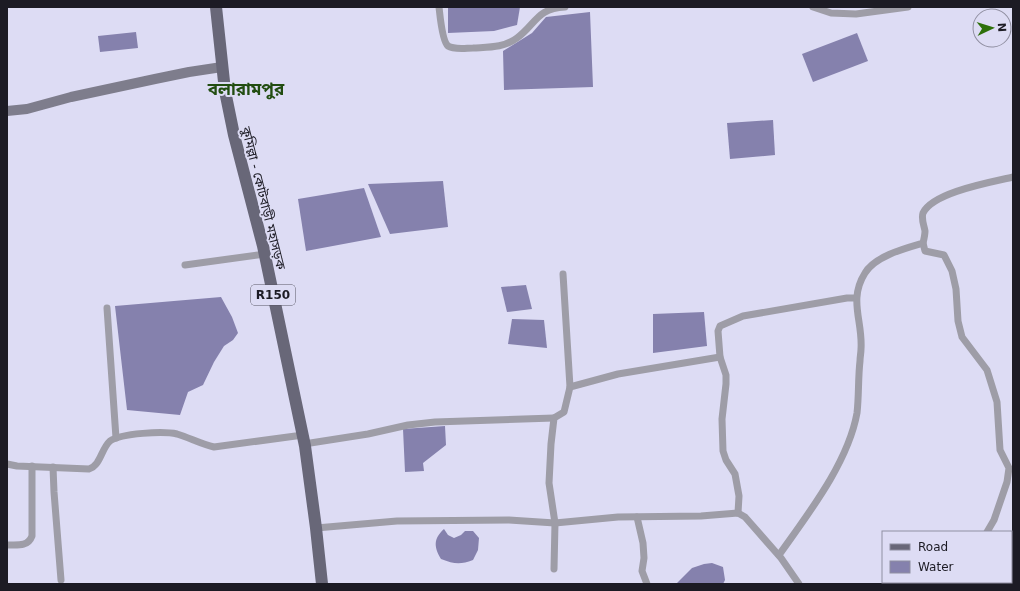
<svg xmlns="http://www.w3.org/2000/svg" width="1020" height="591" font-family="'DejaVu Sans','Noto Sans Bengali',sans-serif">
  <rect width="100%" height="100%" fill="#dddcf4"/>
  <g fill="#8581ad">
    <path d="M448 7H520L517 25 494 31 448 33Z"/>
    <path d="M590 12 593 87 504 90 503 51 532 33 546 17Z"/>
    <path d="M136 32 138 48 100 52 98 36Z"/>
    <path d="M857 33 868 61 813 82 802 54Z"/>
    <path d="M773 120 775 155 730 159 727 123Z"/>
    <path d="M443 181 448 227 390 234 368 184Z"/>
    <path d="M364 188 381 237 306 251 298 199Z"/>
    <path d="M526 285 532 309 507 312 501 287Z"/>
    <path d="M221 297 232 317 238 333 233 340 224 346 214 362 203 385 188 392 180 415 127 410 115 306Z"/>
    <path d="M704 312 707 346 653 353V314Z"/>
    <path d="M512 319 544 320 547 348 508 344Z"/>
    <path d="M445 426 446 445 423 463 424 471 405 472 403 429Z"/>
    <path d="M444 529 448 535 454 538 461 535 465 531H473L479 538 478 550 473 560C460 565 454 564 441 559 434 547 433 539 444 529Z"/>
    <path d="M712 563 723 567 725 580 723 584H676L692 568 704 564Z"/>
  </g>
  <g fill="none" stroke-linecap="round" stroke-linejoin="round">
    <g stroke="#9e9da7" stroke-width="7">
      <path d="M439 7C440 15 442 41 448 46 454 50 466 48 473 48 488 47 504 48 517 38 536 24 537 8 565 7"/>
      <path d="M813 7 831 13 856 14 908 7"/>
      <path d="M923 243 925 251 944 255 952 271 956 289 958 321 962 337 987 370 997 402 1000 450 1009 468 1007 482 994 520 987 532"/>
      <path d="M185 265 265 254"/>
      <path d="M563 274 570 387"/>
      <path d="M107 308 116 438"/>
      <path d="M304 444 368 434 408 425 435 422 554 418"/>
      <path d="M7 464 17 466 89 469C101 465 101 449 110 441 121 433 164 431 177 434 190 438 201 444 214 447L303 435"/>
      <path d="M53 467 54 492 61 580"/>
      <path d="M738 513 739 496 735 474 726 460 723 451 722 419 726 384V375L720 357 718 331 720 326 743 316 847 298H856"/>
      <path d="M637 517 643 543 644 558 642 571 647 584"/>
      <path d="M316 528 397 521 509 520 555 523 618 517 701 516 738 513 745 517 781 558 799 584"/>
      <path d="M7 545C17 545 28 547 32 536V466"/>
      <path d="M779 555C808 514 848 463 857 413 859 396 858 378 860 361 860 357 861 353 861 349 863 321 848 300 865 273 875 256 906 248 923 243 924 239 925 235 925 231 924 225 921 219 923 213 933 192 992 182 1013 177"/>
      <path d="M554 569 555 523 549 483 551 444 554 418 564 412 570 387 618 374 720 357"/>
      <path d="M960 584 961 582"/>
    </g>
    <path stroke="#7e7d8c" stroke-width="10" d="M7 111 27 109 71 97 155 79 189 72 222 67"/>
    <path stroke="#686778" stroke-width="12" d="M216 7 225 91 234 135 263 246 305 446 316 528 322 584"/>
  </g>
  <g text-anchor="middle" stroke-width="4" stroke-linejoin="round" paint-order="stroke">
    <rect fill="#dddcf4" stroke="#565562" stroke-width="1" x="251" y="285" width="44" height="20" rx="3"/>
    <g font-size="12" font-weight="bold" fill="#1c1b24">
      <text x="273" y="299">R150</text>
    </g>
    <g font-size="13" fill="#1c1b24" stroke="#dddcf4">
      <text transform="translate(264 198) rotate(76)" y="5">কুমিল্লা - কোটবাড়ী মহাসড়ক</text>
    </g>
    <g font-size="17" font-weight="bold" fill="#224d11" stroke="#dddcf4">
      <text x="246" y="95">বলারামপুর</text>
    </g>
  </g>
  <rect width="1020" height="591" fill="none" stroke="#1c1b24" stroke-width="16"/>
  <rect x="882" y="531" width="130" height="52" fill="#dddcf4" stroke="#908fa1"/>
  <rect x="890" y="544" width="20" height="6" fill="#686778" stroke="#908fa1"/>
  <text x="918" y="551" font-size="12" fill="#1c1b24">Road</text>
  <rect x="890" y="561" width="20" height="12" fill="#8581ad" stroke="#908fa1"/>
  <text x="918" y="571" font-size="12" fill="#1c1b24">Water</text>
  <g transform="translate(992 28) rotate(86)"><circle r="19" fill="#dddcf4" stroke="#908fa1"/>
  <path d="M0-3L7 15L0 10L-7 15Z" fill="#2e700b"/>
  <text y="-6" font-size="11" font-weight="bold" text-anchor="middle" fill="#1c1b24">N</text>
  </g>
</svg>
